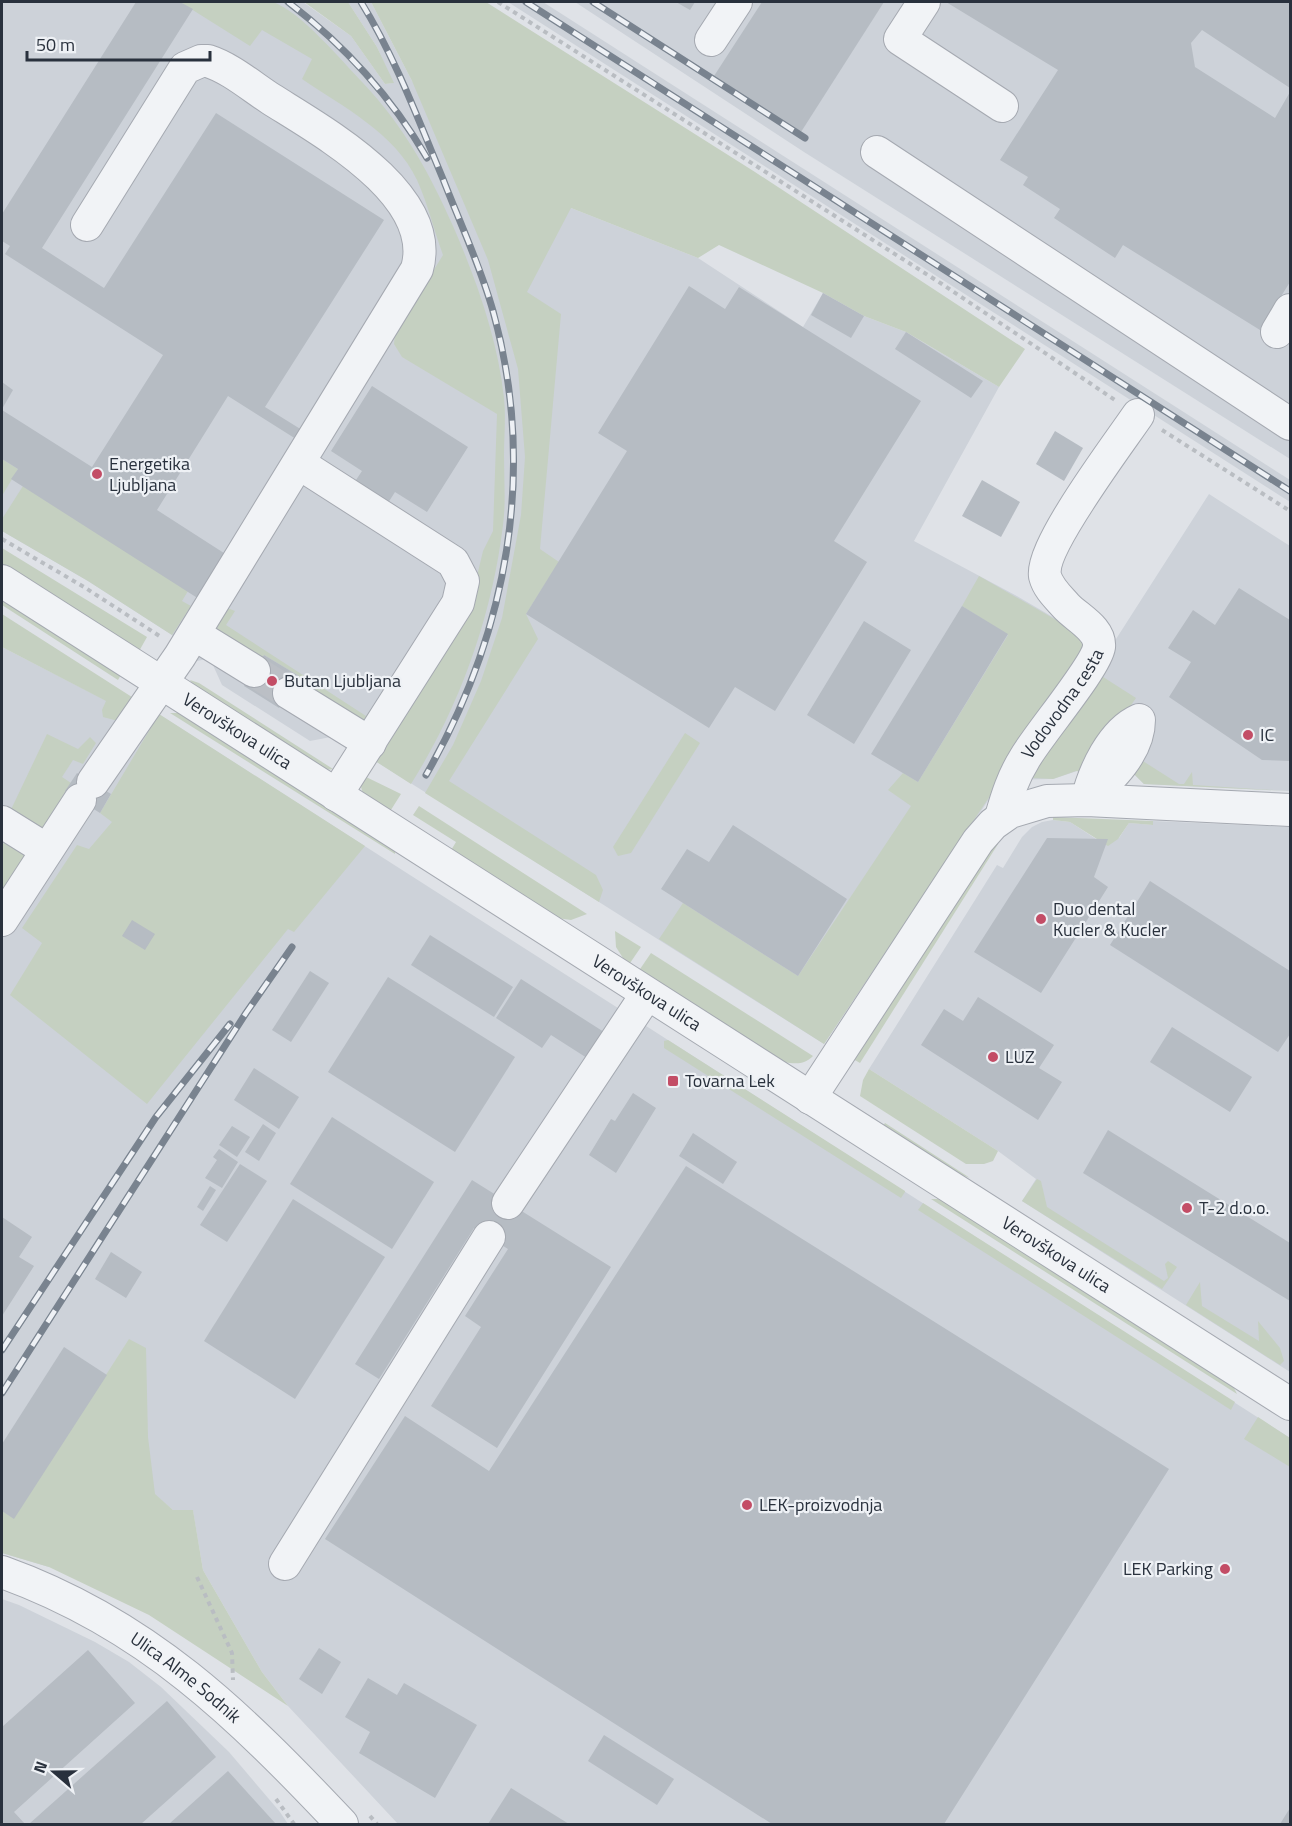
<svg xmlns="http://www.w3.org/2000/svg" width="1292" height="1826" font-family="'Titillium Web',sans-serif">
  <rect width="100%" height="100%" fill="#dfe2e7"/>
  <g fill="#cdd2d9">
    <path d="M2 2H303L351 36 385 84 393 83 377 47 348 2H371L412 81 571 208 698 258 803 327 823 293 864 316 906 332 999 387 914 541 1015 595 1109 650 1209 494 1290 546V791L1144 784 1134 774 1077 771 1053 779 1002 780 824 1044 336 736 310 741 222 685 212 663 206 659 193 662 172 635 88 581 2 531Z"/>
    <path d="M508 2H543L1290 480V502Z"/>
    <path d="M575 2H1290V459L804 152Z"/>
    <path d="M2 647 107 701 135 699 1290 1438V1824H398L288 1706 262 1672 203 1570 193 1511 173 1510 155 1495 49 1567 2 1553Z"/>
    <path d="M1053 820 1070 822 1096 839 1119 838 1129 823 1153 825V821L1290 827V1372L1022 1201 1036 1179 998 1151 869 1069 997 865 1003 868 1022 837 1032 827 1042 822Z"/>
    <path d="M2 1599 19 1605 95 1642 129 1662 161 1687 229 1752 280 1812 288 1824H2Z"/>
  </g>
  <g fill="#c5d0c1">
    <path d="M180 2C198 2 259 0 273 2 300 11 342 61 363 83 403 125 429 172 453 226 476 279 498 340 504 398 506 417 504 437 504 456 504 479 506 502 503 525 492 616 460 706 411 784L372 759 471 601 483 551 493 531 497 414 402 357 394 344 395 333 443 255C434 231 428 204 417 180 395 133 343 107 302 79L312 59 262 30 250 46Z"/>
    <path d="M304 2H348L377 47 394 83 385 84 351 36Z"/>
    <path d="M371 2H486L755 172 1025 349 999 387 906 332 864 316 823 293 719 245 698 258 571 208 527 292 561 314 540 549 559 562 526 614 538 639 449 781 596 875 603 890 599 902 425 793 453 745 481 681 502 618 521 515 525 457 518 369 488 260 412 81Z"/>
    <path d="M2 459 18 469 2 496Z"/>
    <path d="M23 486 188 591 182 601 191 606 172 635 88 581 2 531V519Z"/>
    <path d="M2 548 147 637 138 653 2 566Z"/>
    <path d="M979 576 1086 637 1081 660 824 1044 659 939 683 903 798 976 911 806 888 790 903 773 918 782 1008 635 962 606Z"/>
    <path d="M2 597 122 673 118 680 2 605Z"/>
    <path d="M225 607 235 611 226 625 366 716 377 701 379 703 371 725 293 686 299 676 264 655 261 659 215 628Z"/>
    <path d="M2 614 135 699 118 721 103 717 102 710 106 701 2 647Z"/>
    <path d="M1100 675 1136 698 1084 772 1076 771 1053 779 1031 778V767Z"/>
    <path d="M190 680 199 683 333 769 326 770 197 690Z"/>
    <path d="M170 713H180L395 850V854Z"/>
    <path d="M159 714 365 846 294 932 288 929 147 1104 10 995 42 943 22 928 77 845 89 849 112 822 100 813Z"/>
    <path d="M685 733 700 743 631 853 618 856 613 847Z"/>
    <path d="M47 734 78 749 90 737 96 743 83 764 73 760 62 777 71 783 41 830 6 820Z"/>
    <path d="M1135 756 1179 784H1184L1192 772 1193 785 1290 791 1144 784 1134 774H1128Z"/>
    <path d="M362 775 401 794 389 813C373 801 356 797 362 775Z"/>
    <path d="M419 806 587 914 571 920 557 918 450 852 456 842 413 815Z"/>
    <path d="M1053 817 1153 821V825L1129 823 1118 839 1108 846 1070 822 1053 820Z"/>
    <path d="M7 837 23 847 25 855 2 892V846Z"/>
    <path d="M995 843 998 844 860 1063 853 1059Z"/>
    <path d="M615 931 641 947 628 966 616 947Z"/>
    <path d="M651 953 813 1056C804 1065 796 1064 783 1062L638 972Z"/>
    <path d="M668 1040 905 1191V1192L901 1198 664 1048V1041Z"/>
    <path d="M869 1069 998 1151 993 1161 984 1164H966L860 1096 863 1080Z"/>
    <path d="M885 1123 970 1178 946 1169 883 1126Z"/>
    <path d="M1037 1179 1041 1181 1047 1207 1164 1281 1168 1278 1165 1264 1168 1261 1177 1267 1162 1289 1022 1201Z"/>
    <path d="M931 1199H943L1231 1382 1237 1394Z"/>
    <path d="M923 1203 1235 1402 1231 1410 918 1210Z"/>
    <path d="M1200 1282 1202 1306 1259 1341 1258 1321 1280 1348 1284 1361 1280 1365 1186 1305Z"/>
    <path d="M129 1339 146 1348 148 1437 155 1494 173 1510H193L203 1570 262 1672 288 1706 149 1615 49 1567 2 1553V1511L14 1518Z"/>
    <path d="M1258 1417 1290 1438V1467L1244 1439Z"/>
  </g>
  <g fill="#b6bcc3">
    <path d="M136 2H180L193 9 42 248 104 288 216 113 384 220 265 407 302 430 296 439 228 396 157 510 227 555 199 599 11 479 18 469 2 459V410L92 467 163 355 5 254 10 246 2 241V214Z"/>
    <path d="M676 2H695L690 10Z"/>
    <path d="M762 2H884L801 132 714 76Z"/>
    <path d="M946 2H1290V88L1202 30 1191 43 1195 67 1275 118 1290 92V282L1260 330 1123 245 1115 258 1054 218 1060 209 1023 185 1028 177 1000 160 1058 70Z"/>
    <path d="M689 286 725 309 739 287 921 401 834 541 867 562 775 711 735 687 709 728 526 614 627 451 598 433Z"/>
    <path d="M823 293 864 316 851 338 811 315Z"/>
    <path d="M906 332 983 381 971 398 895 349Z"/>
    <path d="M2 382 13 390 2 409Z"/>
    <path d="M372 386 468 447 427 512 395 492 372 528 338 507 362 471 331 451Z"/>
    <path d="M1055 431 1083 448 1064 481 1036 464Z"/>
    <path d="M982 480 1020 502 1001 537 962 516Z"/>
    <path d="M1239 588 1290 620V761L1262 760 1169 697 1191 662 1168 648 1193 610 1215 625Z"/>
    <path d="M962 606 1008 634 918 782 871 754Z"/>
    <path d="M864 621 911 650 854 744 807 715Z"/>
    <path d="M264 655 299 676 279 708 244 686Z"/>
    <path d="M77 773 111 794 100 813 65 791Z"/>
    <path d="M733 825 847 899 798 976 661 889 687 849 709 862Z"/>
    <path d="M1047 838 1108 839 1094 877 1108 887 1041 993 974 952Z"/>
    <path d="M1150 881 1290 971V1034L1278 1052 1110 945Z"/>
    <path d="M132 920 155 934 145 950 122 936Z"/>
    <path d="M430 935 513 987 494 1017 411 965Z"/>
    <path d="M310 971 329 983 291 1042 272 1030Z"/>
    <path d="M388 977 515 1057 455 1152 328 1072Z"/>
    <path d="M521 979 604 1032 587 1058 551 1035 542 1048 496 1018Z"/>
    <path d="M978 997 1054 1045 1039 1068 1062 1082 1038 1120 921 1045 944 1009 963 1021Z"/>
    <path d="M1172 1027 1252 1077 1230 1112 1150 1062Z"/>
    <path d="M254 1068 299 1097 279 1129 234 1100Z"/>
    <path d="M633 1093 656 1108 616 1173 589 1155 611 1119 615 1121Z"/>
    <path d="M332 1117 434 1182 392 1249 290 1184Z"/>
    <path d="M263 1124 276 1133 259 1161 245 1152Z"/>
    <path d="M232 1126 250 1137 237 1157 219 1145Z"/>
    <path d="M1108 1130 1290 1243V1301L1083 1173Z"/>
    <path d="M693 1133 737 1162 723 1184 679 1156Z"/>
    <path d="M219 1149 238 1162 222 1188 205 1178 217 1160 213 1157Z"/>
    <path d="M240 1164 267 1181 227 1242 200 1225Z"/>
    <path d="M686 1166 1169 1469 944 1824H772L325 1539 405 1416 489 1471Z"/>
    <path d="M472 1180 611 1267 497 1448 431 1406 481 1327 465 1316 508 1249 474 1228 379 1379 355 1364Z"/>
    <path d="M210 1186 216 1190 203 1211 197 1207Z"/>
    <path d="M293 1199 385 1257 295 1399 204 1341Z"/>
    <path d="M2 1217 32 1237 19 1257 34 1266 2 1316Z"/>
    <path d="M111 1252 142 1272 126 1298 95 1279Z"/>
    <path d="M64 1347 107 1375 14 1519 2 1511V1444Z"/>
    <path d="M319 1648 341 1662 322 1694 299 1679Z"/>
    <path d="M88 1650 135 1703 14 1812 25 1824H2V1727Z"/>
    <path d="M368 1678 397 1695 404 1683 477 1725 435 1798 359 1753 370 1732 345 1717Z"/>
    <path d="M167 1701 216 1757 141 1824H29Z"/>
    <path d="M604 1735 674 1779 657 1805 588 1761Z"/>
    <path d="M228 1771 276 1824H169Z"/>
    <path d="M511 1788 569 1824H488Z"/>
    <path d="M1290 1808V1824H1280Z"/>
  </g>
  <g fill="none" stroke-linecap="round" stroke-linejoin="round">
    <path stroke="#bbbfc5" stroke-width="32" stroke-dasharray="32 16" stroke-linecap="butt" d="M254 671 289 693"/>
    <defs>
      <g id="minor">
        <path d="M924 2 900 39 1002 106"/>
        <path d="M711 40 736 2"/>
        <path d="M877 152 1290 424"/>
        <path d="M87 225 185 68 201 61H208C230 68 251 86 271 99 323 132 438 195 417 269L180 656 93 782"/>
        <path d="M1277 332 1290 310"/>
        <path d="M300 464 453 562 463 581 458 603 336 795"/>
        <path id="s1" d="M2 581 1290 1404"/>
        <path d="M194 634 254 671"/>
        <path d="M289 693 370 743"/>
        <path d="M1139 720C1139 752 1110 779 1087 800 1094 771 1112 732 1139 720Z"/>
        <path id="s2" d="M1001 817C1007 796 1013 777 1025 758 1038 735 1096 667 1099 647 1101 629 1077 618 1066 606 1058 597 1048 588 1045 576 1040 547 1119 443 1138 415"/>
        <path d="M2 822 47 850"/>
        <path d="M2 920 80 800"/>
        <path d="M810 1098 978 841 993 824 1010 812 1047 801 1087 800 1290 810"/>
        <path d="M508 1203 647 994"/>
        <path d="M285 1564 489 1237"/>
        <path id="s3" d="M2 1572C147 1624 239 1715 342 1824"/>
      </g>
    </defs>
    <use href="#minor" stroke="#a5a9b1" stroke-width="34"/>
    <g stroke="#b9bdc2" stroke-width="4" stroke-dasharray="4.5 4.5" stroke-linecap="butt">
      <path d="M498 2 942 284 1115 400"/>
      <path d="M1162 430 1290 511"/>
      <path d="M2 539 84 587 161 637"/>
      <path d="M197 1577 232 1653 233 1680"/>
      <path d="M276 1799 294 1824"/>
      <path d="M370 1816 377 1824"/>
    </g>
    <use href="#minor" stroke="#f1f3f6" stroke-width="32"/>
    <defs>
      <g id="rail">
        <path d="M288 2C343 44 392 98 427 158"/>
        <path d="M361 2C395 57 418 119 443 179 460 223 480 265 493 311 537 470 508 632 426 775"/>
        <path d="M526 2 1290 491"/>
        <path d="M593 2 805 138"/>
        <path d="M2 1350 156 1117 230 1024"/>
        <path d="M2 1393 246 1013 292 947"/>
      </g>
    </defs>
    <use href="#rail" stroke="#79838f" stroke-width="7"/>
    <use href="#rail" stroke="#eef1f5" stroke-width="4.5" stroke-dasharray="14" stroke-linecap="butt"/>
  </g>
  <g fill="#c34d66" stroke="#eef1f5" stroke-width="2">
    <circle cx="97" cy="474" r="6"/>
    <circle cx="272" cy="681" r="6"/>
    <circle cx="1248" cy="735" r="6"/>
    <circle cx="1041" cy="919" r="6"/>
    <circle cx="993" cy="1057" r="6"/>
    <rect x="667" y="1075" width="12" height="12" rx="3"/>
    <circle cx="1187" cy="1208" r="6"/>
    <circle cx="747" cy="1505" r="6"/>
    <circle cx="1225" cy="1569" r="6"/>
  </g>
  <g text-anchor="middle" stroke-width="4.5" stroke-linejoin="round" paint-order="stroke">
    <g font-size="18" fill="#29313d" stroke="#eef1f5" text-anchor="start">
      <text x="109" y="470">Energetika<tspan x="109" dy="21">Ljubljana</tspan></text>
      <text x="284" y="687">Butan Ljubljana</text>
      <text x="1260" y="741">IC</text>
      <text x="1053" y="915">Duo dental<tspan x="1053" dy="21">Kucler &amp; Kucler</tspan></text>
      <text x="1005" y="1063">LUZ</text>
      <text x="685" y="1087">Tovarna Lek</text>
      <text x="1199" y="1214">T-2 d.o.o.</text>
      <text x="759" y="1511">LEK-proizvodnja</text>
      <text x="1213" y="1575" text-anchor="end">LEK Parking</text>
    </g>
    <g font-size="18" fill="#29313d" stroke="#eef1f5">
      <text dy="6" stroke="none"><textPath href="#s2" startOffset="130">Vodovodna cesta</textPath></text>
      <text dy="6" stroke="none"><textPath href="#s1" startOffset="279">Verovškova ulica</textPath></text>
      <text dy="6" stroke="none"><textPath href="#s1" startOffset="765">Verovškova ulica</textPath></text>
      <text dy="6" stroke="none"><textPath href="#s1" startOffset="1251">Verovškova ulica</textPath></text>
      <text dy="6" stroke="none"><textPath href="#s3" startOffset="213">Ulica Alme Sodnik</textPath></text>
    </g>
  </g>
  <rect width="1292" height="1826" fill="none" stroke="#29313d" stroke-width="6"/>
  <g transform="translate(54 1772) rotate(290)" stroke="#eef1f5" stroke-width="4.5" paint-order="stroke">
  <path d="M0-4.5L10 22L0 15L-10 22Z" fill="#29313d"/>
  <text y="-9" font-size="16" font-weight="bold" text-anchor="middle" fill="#29313d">N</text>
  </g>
  <path d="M27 51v9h183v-9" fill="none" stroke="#29313d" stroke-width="3"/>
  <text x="36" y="51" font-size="18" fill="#29313d" stroke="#eef1f5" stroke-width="4.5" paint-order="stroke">50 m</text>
</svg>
